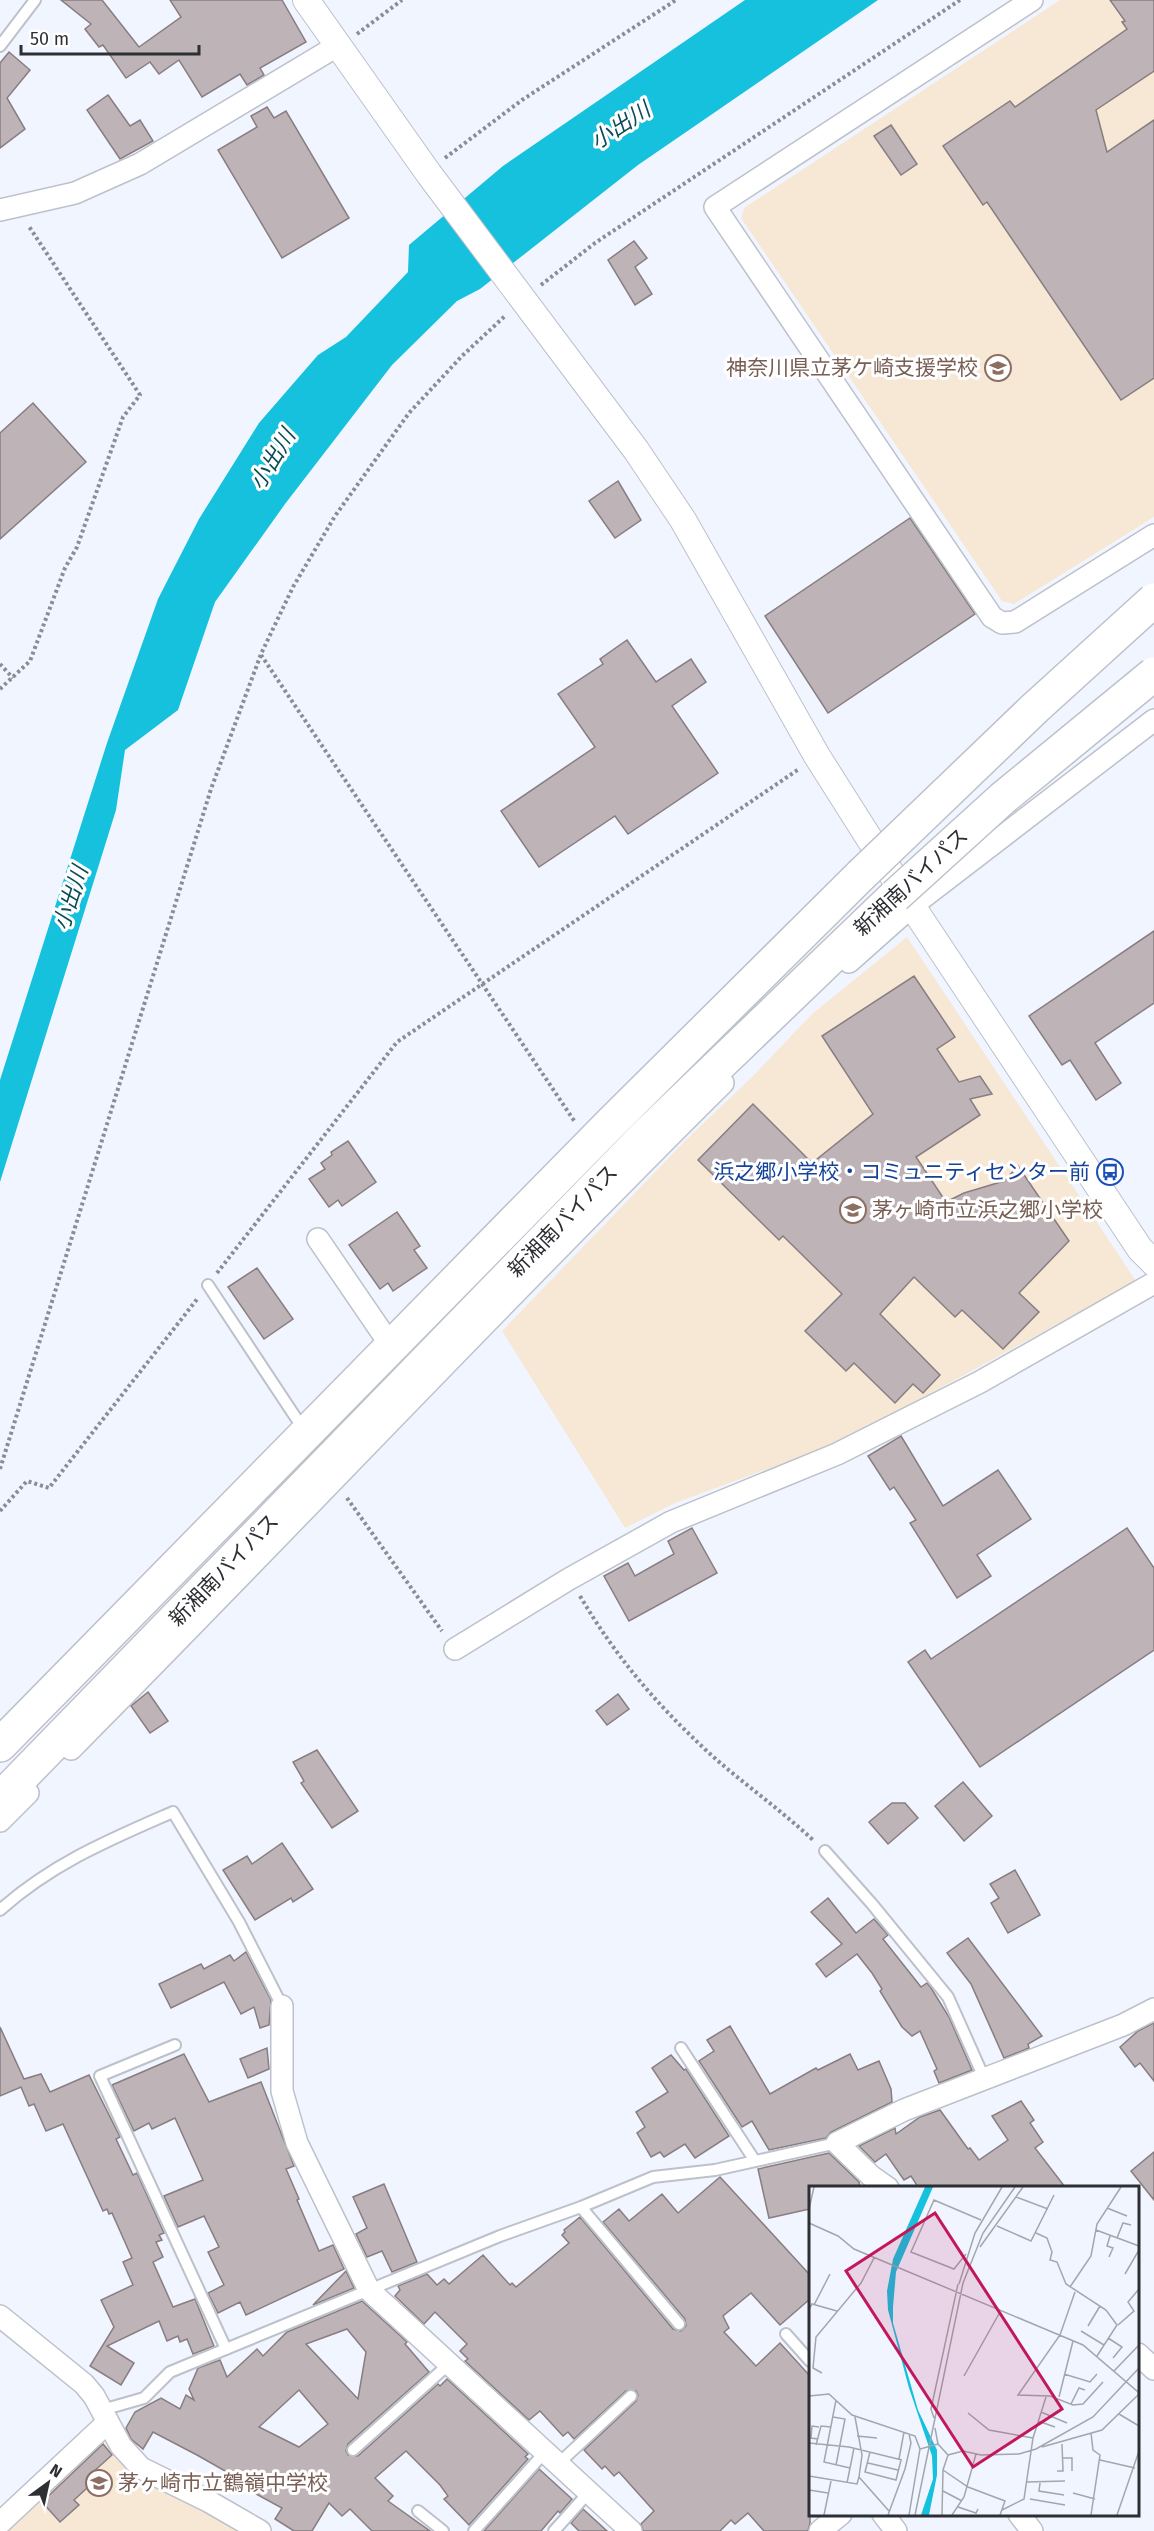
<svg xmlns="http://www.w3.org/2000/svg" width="1154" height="2531" font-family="'Fira Sans','Noto Sans JP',sans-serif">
  <rect width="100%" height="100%" fill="#f0f5ff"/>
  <g fill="#f7e8d5">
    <path d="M1060 0H1154V517L1014 604 1002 601 741 218 744 208Z"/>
    <path d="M907 937 1136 1281 913 1403 825 1448 675 1503 625 1528 502 1331 687 1139 752 1077 812 1014Z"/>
    <path d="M99 2438 139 2478 240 2531H1Z"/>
  </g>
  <path fill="#15c1dc" d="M745 0H878L638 165 480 289 457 301 392 365 285 504 215 602 178 710 125 750 116 810 0 1182V1080L107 743 158 599 199 519 259 423 318 355 346 337 408 272 409 245 503 166Z"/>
  <g fill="#beb3b7" stroke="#887d81" stroke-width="1.5" fill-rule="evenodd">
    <path d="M61 0H102L139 47 181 17 170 0H282L306 42 260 68 264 75 247 85 240 74 202 97 179 60 159 74 150 62 126 78 103 45 99 47 85 29 91 24Z"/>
    <path d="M1110 0H1154V71L1096 110 1107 152 1154 120V378L1121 400 987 202 983 205 943 146 1010 101 1015 107 1127 29 1122 22 1125 21Z"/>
    <path d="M9 52 30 70 7 98 25 129 0 148V63Z"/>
    <path d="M108 95 130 126 140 120 153 141 120 159 87 110Z"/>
    <path d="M267 107 274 118 286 111 349 218 282 258 218 150 257 127 251 116Z"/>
    <path d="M891 125 917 164 901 175 874 136Z"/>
    <path d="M634 241 647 258 635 267 652 294 635 305 608 260Z"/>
    <path d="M33 403 86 462 0 539V433Z"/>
    <path d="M618 481 641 520 615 538 589 501Z"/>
    <path d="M910 518 975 614 828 713 765 616Z"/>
    <path d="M627 640 656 682 691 659 706 682 672 706 718 773 628 834 615 816 539 867 501 811 595 747 558 694 603 664 600 659Z"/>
    <path d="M1154 931V1003L1095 1043 1121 1083 1096 1100 1070 1060 1062 1065 1029 1016Z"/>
    <path d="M914 976 955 1037 937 1049 959 1082 980 1076 992 1094 970 1099 980 1115 916 1157 946 1202 964 1193 1004 1181 1018 1166 1069 1241 1019 1293 1039 1312 1003 1349 962 1310 955 1317 914 1277 880 1314 940 1375 923 1393 913 1384 895 1403 854 1363 846 1371 805 1331 842 1294 783 1236 779 1240 698 1160 753 1104 812 1163 873 1114 822 1036Z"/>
    <path d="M348 1141 376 1182 342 1206 338 1200 329 1207 309 1179 325 1169 321 1163 332 1155 331 1152Z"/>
    <path d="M397 1212 420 1246 414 1250 427 1268 393 1291 388 1283 380 1289 349 1245Z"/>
    <path d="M257 1268 293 1319 264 1339 228 1287Z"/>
    <path d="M901 1436 943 1506 998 1470 1031 1519 977 1555 991 1576 957 1598 910 1523 916 1520 894 1487 890 1490 868 1456Z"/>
    <path d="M692 1528 717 1573 629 1621 604 1576 628 1563 635 1576 674 1554 668 1541Z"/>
    <path d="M1127 1528 1154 1568V1650L980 1767 908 1662 925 1650 931 1659Z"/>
    <path d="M148 1692 168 1721 150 1733 131 1706Z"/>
    <path d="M618 1694 629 1709 607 1725 596 1711Z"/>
    <path d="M317 1750 358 1811 332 1828 301 1783 304 1781 293 1762Z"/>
    <path d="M963 1782 992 1816 964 1841 935 1806Z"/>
    <path d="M892 1803H905L918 1818 888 1844 869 1822Z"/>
    <path d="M282 1843 313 1889 293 1902 291 1898 255 1920 223 1870 247 1856 252 1864Z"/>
    <path d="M1015 1870 1040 1915 1008 1933 991 1903 999 1898 990 1884Z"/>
    <path d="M828 1898 856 1933 874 1919 888 1935 883 1939 921 1987 927 1983 931 1988 949 2017 972 2070 939 2083 934 2071 937 2069 920 2031 912 2036 902 2027 880 1991 882 1989 872 1973 857 1954 826 1977 816 1964 842 1944 811 1912Z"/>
    <path d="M968 1938 1042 2036 1028 2044 1029 2048 1004 2058 971 1984 947 1953Z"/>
    <path d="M246 1952 271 2000 269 2025 260 2028 254 2007 241 2014 224 1982 171 2008 159 1984 201 1964 204 1969 230 1955 234 1961Z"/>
    <path d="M1154 2023V2081L1140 2063 1135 2067 1120 2047 1138 2031Z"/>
    <path d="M730 2026 770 2094 816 2068 818 2070 850 2054 858 2070 879 2061 891 2089 892 2102 831 2132 826 2138 769 2150 752 2121 742 2127 699 2061 714 2051 707 2040Z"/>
    <path d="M0 2027 24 2079 41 2074 50 2092 89 2075 120 2137 116 2139 133 2175 137 2173 164 2233 159 2235 162 2240 156 2242 163 2257 153 2262 173 2307 195 2299 214 2346 193 2354 187 2339 180 2342 178 2336 167 2341 159 2321 107 2346 134 2363 121 2385 90 2366 114 2327 101 2300 133 2285 123 2262 132 2258 112 2213 109 2214 107 2209 103 2211 63 2124 46 2131 34 2104 29 2106 21 2087 0 2096Z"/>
    <path d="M267 2048 269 2069 248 2078 240 2059Z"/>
    <path d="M184 2054 209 2102 261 2082 294 2166 286 2169 299 2199 297 2200 319 2251 333 2245 344 2269 246 2315 240 2302 218 2313 208 2293 224 2285 208 2252 219 2247 204 2216 178 2227 164 2196 203 2180 175 2118 152 2129 149 2123 134 2131 112 2085Z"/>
    <path d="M671 2055 684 2070 686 2069 729 2136 695 2158 685 2144 664 2157 660 2152 651 2157 637 2133 645 2127 636 2112 668 2092 652 2068Z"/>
    <path d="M1021 2101 1034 2120 1030 2123 1043 2142 1035 2148 1065 2187H918L911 2176 904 2180 886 2154 875 2162 859 2146 895 2128 896 2134 920 2117 940 2110 968 2149 970 2148 979 2160 1008 2140 992 2116Z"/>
    <path d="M1154 2152V2200L1131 2171Z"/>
    <path d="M829 2153 859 2182 860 2187H810V2209L769 2218 758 2169Z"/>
    <path d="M720 2177 810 2275V2299L780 2325 751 2293 723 2316 729 2328 724 2332 756 2366 780 2343 810 2376V2523L808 2531H764L748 2513 735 2524 731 2520 720 2531H643L641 2524 654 2511 619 2472 614 2476 605 2466 602 2469 584 2450 636 2401 638 2395 636 2391H626L574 2439 568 2432 563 2436 540 2411 529 2420 465 2361 468 2359 460 2351 467 2344 435 2312 424 2324 395 2296 400 2290 398 2286 427 2274 437 2285 444 2279 449 2284 483 2255 510 2285 512 2283 516 2287 569 2243 562 2235 565 2232 564 2230 580 2217 673 2329 681 2331 686 2326 685 2319 603 2222 619 2209 629 2221 662 2194 678 2213Z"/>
    <path d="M384 2184 417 2262 392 2272 382 2251 367 2257 356 2234 367 2228 353 2197Z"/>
    <path d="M346 2271 354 2288 313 2305Z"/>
    <path d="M362 2301 407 2342 405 2344 429 2372 348 2444 346 2451 348 2455 358 2456 438 2384 440 2386 447 2379 528 2454 525 2457 528 2459 469 2525 444 2499 448 2496 440 2485 406 2451 375 2478 393 2496 388 2501 430 2531H372L350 2509 342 2516 329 2503 312 2531H294L275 2519 282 2508 232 2481 234 2476 197 2455 153 2432 143 2449 131 2439 126 2428 135 2412 161 2398 180 2409 186 2395 194 2400 189 2389 198 2368 220 2360 227 2377 257 2349 263 2356 287 2332ZM347 2329 366 2352 358 2399 306 2344ZM299 2390 328 2424 299 2447 259 2427Z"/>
    <path d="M103 2444 112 2455 92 2473 97 2479 74 2500 79 2505 60 2522 42 2502Z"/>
    <path d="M539 2469 572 2499 560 2513 558 2511 541 2531H484Z"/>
    <path d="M583 2509 607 2531H579L571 2523Z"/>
  </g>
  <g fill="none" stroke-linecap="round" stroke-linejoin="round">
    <defs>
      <g id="service">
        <path d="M0 46 35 0"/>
        <path d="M208 1285 300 1424"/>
        <path d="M825 1851 872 1904 948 1997 985 2080"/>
        <path d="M0 1910C53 1863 109 1840 173 1812L239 1922 282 2006"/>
        <path d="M175 2045 100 2076 226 2349"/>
        <path d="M681 2048 755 2161"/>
        <path d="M581 2207 679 2324"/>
        <path d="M786 2334 810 2361"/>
        <path d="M102 2410 144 2398 170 2372 500 2236 581 2207 653 2177 715 2170 837 2143"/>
        <path d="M353 2450 449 2364"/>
        <path d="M558 2464 631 2396"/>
        <path d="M418 2511 443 2531"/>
        <path d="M474 2531 545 2452"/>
        <path d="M554 2531 589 2492"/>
      </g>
      <g id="minor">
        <path d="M1032 0 715 207 992 617 1002 623 1015 622 1154 535"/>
        <path d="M0 210 75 193 140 164 337 46"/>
        <path d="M849 962 912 906 1154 720"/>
        <path d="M318 1239 385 1337"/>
        <path d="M455 1649 569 1579 671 1522 837 1454 980 1382 1154 1283"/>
        <path d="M71 1749C290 1528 502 1302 723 1083"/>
        <path d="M0 1821 28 1793"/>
        <path d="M282 2006V2091L297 2143 369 2290 631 2531"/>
        <path d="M888 2188 871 2176 837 2143 904 2110 1123 2025 1154 2009"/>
        <path d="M0 2316 84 2384 94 2396 121 2446 141 2468 208 2501 260 2531"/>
        <path d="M1138 2354 1154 2369"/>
        <path d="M883 2514 896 2531"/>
        <path d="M1019 2514 1032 2531"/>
        <path d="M0 2523 108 2422"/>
        <path d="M820 2531 841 2514"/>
      </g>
      <path id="tertiary" d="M306 0 429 174 636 450 683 520 817 756 912 906 1140 1249 1154 1263"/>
      <g id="motorway">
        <path d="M0 1745 610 1124 861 875"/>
        <path d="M0 1799 642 1139 895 896"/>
      </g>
    </defs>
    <use href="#service" stroke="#bcc1ca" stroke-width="14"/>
    <use href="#minor" stroke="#bcc1ca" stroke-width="24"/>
    <use href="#tertiary" stroke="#bcc1ca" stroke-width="28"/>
    <use href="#motorway" stroke="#bcc1ca" stroke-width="36"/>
    <g stroke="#8a8d94" stroke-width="4" stroke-dasharray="3 3" stroke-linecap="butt">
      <path d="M357 34 402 0"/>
      <path d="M445 158 522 100 676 0"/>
      <path d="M541 285 595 243 960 0"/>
      <path d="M261 655 575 1122"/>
      <path d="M0 664 13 678"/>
      <path d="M0 689 30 661 65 568 77 547 123 417 140 395 28 225"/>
      <path d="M217 1273 397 1042 799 769"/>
      <path d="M0 1469 211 789 261 654 293 587 335 516 409 413 462 356 506 315"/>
      <path d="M347 1498 442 1631"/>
      <path d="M0 1511 27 1481 49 1488 198 1298"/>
      <path d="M580 1596C616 1657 656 1704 708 1752 742 1783 780 1809 814 1841"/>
    </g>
    <use href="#service" stroke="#fff" stroke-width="10"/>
    <use href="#minor" stroke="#fff" stroke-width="21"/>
    <use href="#tertiary" stroke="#fff" stroke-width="26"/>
    <use href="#motorway" stroke="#fff" stroke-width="33"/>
    <defs>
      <g id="motorway-bridge">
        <path d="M861 875 1035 708 1154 600"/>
        <path d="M895 896 1003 798 1154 674"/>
      </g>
    </defs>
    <use href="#motorway-bridge" stroke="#bcc1ca" stroke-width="36" stroke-linecap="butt"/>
    <use href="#motorway-bridge" stroke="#fff" stroke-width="33"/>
  </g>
  <defs>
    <symbol id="school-ring" viewBox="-11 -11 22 22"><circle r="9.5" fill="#fff" stroke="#8d6e63" stroke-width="1.5"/><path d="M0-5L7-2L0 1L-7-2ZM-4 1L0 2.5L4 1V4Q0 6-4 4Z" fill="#8d6e63"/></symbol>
    <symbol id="bus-ring" viewBox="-11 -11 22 22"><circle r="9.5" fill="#fff" stroke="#1a4fb4" stroke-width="1.5"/><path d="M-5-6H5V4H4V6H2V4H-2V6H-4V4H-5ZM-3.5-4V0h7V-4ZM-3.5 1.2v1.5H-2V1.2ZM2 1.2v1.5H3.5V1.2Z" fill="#1a4fb4"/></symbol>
  </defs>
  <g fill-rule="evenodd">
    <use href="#school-ring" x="983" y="353" width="30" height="30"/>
    <use href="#bus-ring" x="1095" y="1157" width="30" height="30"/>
    <use href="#school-ring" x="838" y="1195" width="30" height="30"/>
    <use href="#school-ring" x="84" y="2468" width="30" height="30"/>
  </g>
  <g text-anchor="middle" stroke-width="6" stroke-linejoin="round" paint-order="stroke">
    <g font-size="21" fill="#785e54" stroke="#fff" text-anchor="start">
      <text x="978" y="375" text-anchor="end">神奈川県立茅ケ崎支援学校</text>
      <text x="872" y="1217">茅ヶ崎市立浜之郷小学校</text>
      <text x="118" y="2490">茅ヶ崎市立鶴嶺中学校</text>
    </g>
    <g font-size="21" fill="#2d2f33" stroke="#fff">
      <text transform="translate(911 882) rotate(-43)" y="7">新湘南バイパス</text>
      <text transform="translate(563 1221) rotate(-46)" y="7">新湘南バイパス</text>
      <text transform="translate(224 1570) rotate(-46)" y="7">新湘南バイパス</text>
    </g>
    <g font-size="21" fill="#164399" stroke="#fff" text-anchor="end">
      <text x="1090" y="1179">浜之郷小学校・コミュニティセンター前</text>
    </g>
    <g font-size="22" font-style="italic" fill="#0b4c57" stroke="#fff">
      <text transform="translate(620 125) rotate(-33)" y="8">小出川</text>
      <text transform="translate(272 459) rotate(-59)" y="8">小出川</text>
      <text transform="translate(70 898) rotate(-72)" y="8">小出川</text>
    </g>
  </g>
  <g transform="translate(809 2186)">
    <rect width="330" height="330" fill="#f0f5ff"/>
    <path d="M116 1H124L87 86 84 121V137L109 224 128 264V289L120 329H112L124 293 123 270 100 202 79 124 78 105 84 73Z" fill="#15c1dc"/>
    <path fill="none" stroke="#a2a6ad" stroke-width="1.5" d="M207 11 239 23M298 22 318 30M0 23 5 1M0 37 29 50 45 63 274 159 329 206 330 212M188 40 222 55 245 9M287 44 330 60M227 47 238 52 243 66 241 74 248 76 257 98 297 124 308 139 288 170M308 52 314 37 322 39M171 61 214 1M157 68 145 83 102 66 125 14 172 34M300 71 304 62 298 60 301 50M316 88 330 64M150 98 166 47 193 1M261 101 282 70 288 38 312 1M266 106 251 149 209 209 241 210 264 219 274 218 294 196M5 119 21 88M0 123 3 118 28 125M309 139 325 125 319 116 330 103M279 140 291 120M272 145 295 159M299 152 313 161 304 172M305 185 330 159M13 187 4 182 7 151 52 97 65 72M255 188 281 196 288 188M155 190 191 126M0 210 20 208 43 229 106 250 111 263M250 211 264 155M27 214 15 276 41 282M262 218 270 202 276 204M232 226 258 237M159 227 180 244 224 252M310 228 330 240M24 231 36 233 27 279M46 231 53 269 50 291 80 325M125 232 122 223 149 98M229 235 246 241M48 250 68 252M9 253 2 252 3 240 10 241M0 257 40 261 93 274M129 258 139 269 134 284 133 329M7 259 12 240 22 241M233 261 293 244 329 209M61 266 56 286 87 294 92 274M139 269 154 265 172 269 210 268 227 263 284 231 330 182M253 272H263V285M90 273 95 246M291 274 326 282M59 277 89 284M134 284 159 301 196 315 191 329M248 285H254L253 258M0 290 48 298 50 291M217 296 256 295M38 297 45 262M231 297 230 305 255 309M0 304 19 307M134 305 153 315M264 307 286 313M221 313 256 319M149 321 167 327 169 323M193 324 215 313 224 252 237 211M15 329 22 295M79 329 96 283 102 257 100 248M100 329 111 263 129 258 126 242M106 329 154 97 174 47 206 1M143 329 155 311 167 268M282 329 291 269 284 264 282 247M308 329 330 265"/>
    <path fill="#c2185b" fill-opacity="0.15" stroke="#c2185b" stroke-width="3" d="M126 27 253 223 164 281 37 85Z"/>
    <rect width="330" height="330" fill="none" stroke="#2d2f33" stroke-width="3"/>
  </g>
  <g transform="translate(48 2483) rotate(33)" stroke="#ffffff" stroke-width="4.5" paint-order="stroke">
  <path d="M0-4.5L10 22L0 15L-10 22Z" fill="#2d2f33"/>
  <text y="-9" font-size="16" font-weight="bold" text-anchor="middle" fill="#2d2f33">N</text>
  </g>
  <path d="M21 45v9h178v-9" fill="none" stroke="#2d2f33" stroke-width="3"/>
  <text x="30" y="45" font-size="18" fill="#2d2f33" stroke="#ffffff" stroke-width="4.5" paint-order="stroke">50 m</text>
</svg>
